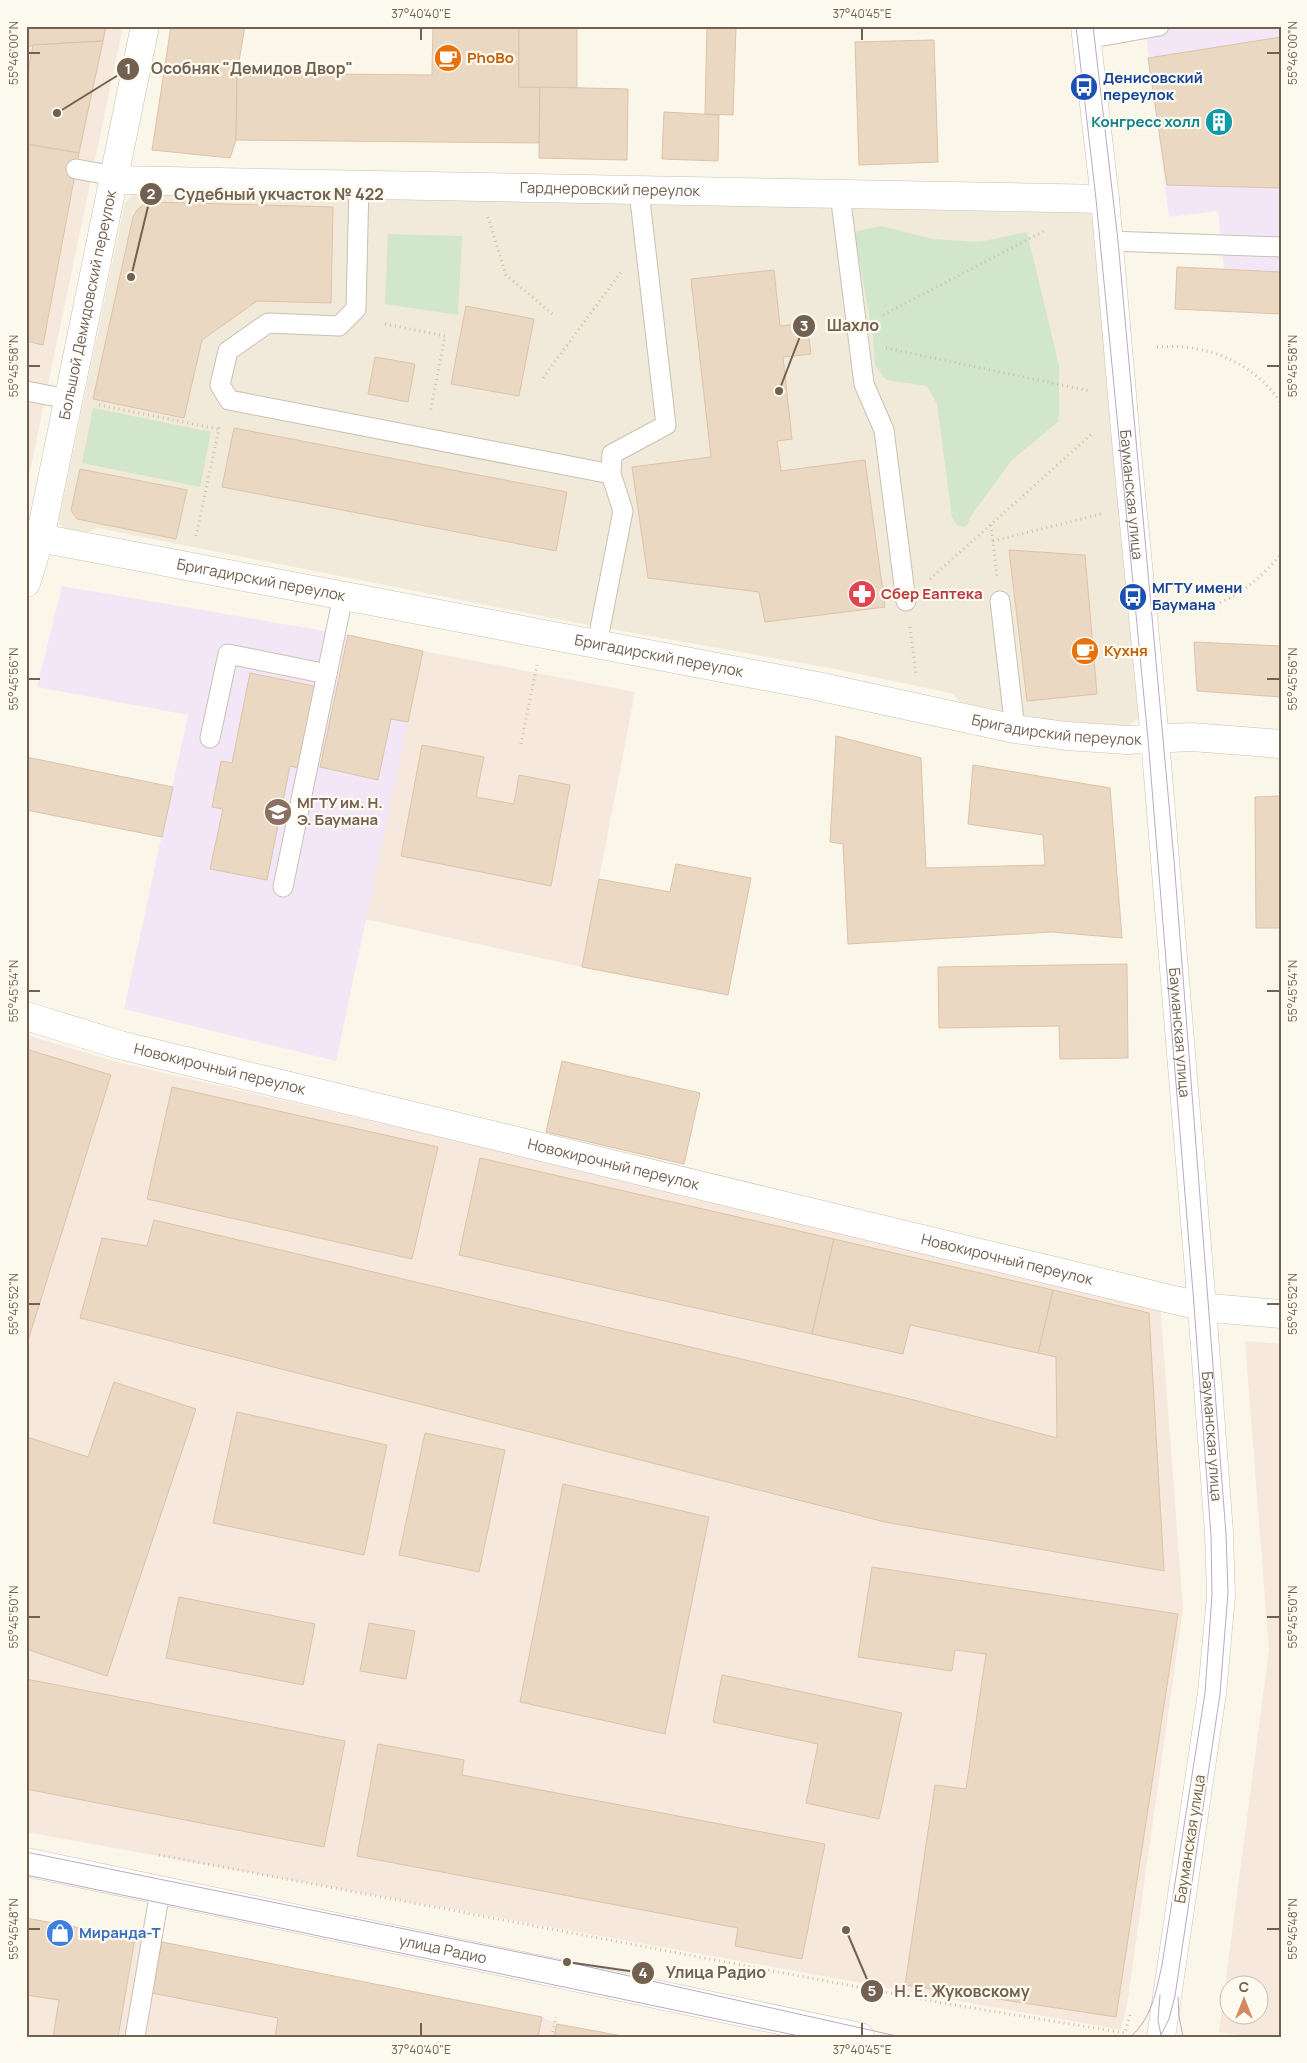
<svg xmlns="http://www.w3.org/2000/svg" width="1307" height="2063" font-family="Manrope,sans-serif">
  <rect width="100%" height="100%" fill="#faf6ea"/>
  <path fill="#f1e9d9" d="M139 193 1024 212 1039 203 1089 209 1092 215 1140 710 1139 718 1126 727 1068 725 1015 716 963 704 951 693 835 669 572 622 97 528 85 534 66 530 59 524V519L125 203 133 194Z"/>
  <g fill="#f6e8dc" fill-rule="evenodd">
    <path d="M26 26H123L26 490Z"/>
    <path d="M423 651 635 692 582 967 365 919Z"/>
    <path d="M26 1035 121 1063 1160 1304 1183 1609 1127 2005 1121 2030 26 1832Z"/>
    <path d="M1245 1341 1281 1344V2037H1251L1219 2032 1269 1650ZM1230 1986H1260V2016H1230Z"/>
    <path d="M26 1918 162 1942 542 2017 557 2024 628 2037 26 2035Z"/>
  </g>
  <g fill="#f3e7f7">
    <path d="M1145 26H1281V272L1224 269 1218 211 1169 217Z"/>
    <path d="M62 586 348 635 423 651 336 1061 124 1009 188 715 37 687Z"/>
  </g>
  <g fill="#d1e6ca">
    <path d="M881 226 933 239 979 242 1027 232 1059 366V413L1058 422 1011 461 971 516 966 527 957 525 952 517 937 404 927 386 886 380 875 365 873 336 854 232Z"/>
    <path d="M388 234 462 236 458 315 385 304Z"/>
    <path d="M93 408 211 432 200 487 82 463Z"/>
  </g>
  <g fill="#ead8c3" stroke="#ddc3a7">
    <path d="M26 26H106L103 41 33 45 26 48Z"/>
    <path d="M171 26H245L237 73 236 140 230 158 152 150Z"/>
    <path d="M433 26H519V87H540L539 143 236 140 237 73 432 75Z"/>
    <path d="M519 26H577V88L519 87Z"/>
    <path d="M707 26H736L733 115 705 114Z"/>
    <path d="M1281 37V188L1167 185 1148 58Z"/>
    <path d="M934 40 938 162 859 165 855 42Z"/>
    <path d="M103 41 79 153 26 144V82L33 45Z"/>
    <path d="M540 87 628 89 627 160 539 158Z"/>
    <path d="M664 112 719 115 718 161 662 159Z"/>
    <path d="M26 144 79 153 43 345 26 341Z"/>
    <path d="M153 202 333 207 331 303 257 301 202 340 184 418 93 399 133 217 137 210 144 204Z"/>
    <path d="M1177 267 1281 272V314L1175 309Z"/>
    <path d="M774 270 780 326 807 323 811 354 783 357 792 439 777 441 781 471 865 460 885 607 765 622 759 592 648 578 632 467 711 457 691 279Z"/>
    <path d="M466 306 534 319 519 396 451 384Z"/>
    <path d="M375 357 415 364 408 402 368 394Z"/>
    <path d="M234 428 567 492 556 551 222 487Z"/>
    <path d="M80 469 187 490 176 539 77 519 71 510Z"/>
    <path d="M1009 550 1085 555 1097 694 1027 701Z"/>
    <path d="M348 635 423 651 408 722 391 719 378 780 320 767Z"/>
    <path d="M1194 642 1281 646V697L1197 691Z"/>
    <path d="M250 673 319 687 302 769 290 766 267 880 210 869 223 809 212 807 221 761 232 763Z"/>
    <path d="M836 736 921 758 926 868 1045 865 1043 835 968 824 973 765 1110 788 1122 938 1052 932 848 944 843 844 830 842Z"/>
    <path d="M422 745 484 757 476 797 514 804 519 775 570 785 551 886 401 856Z"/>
    <path d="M26 757 173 787 162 837 26 810Z"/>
    <path d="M1281 796V928H1256L1255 797Z"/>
    <path d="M676 864 751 878 728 995 582 967 599 879 670 892Z"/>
    <path d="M1127 964 1128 1058 1060 1059 1059 1026 939 1028 938 967Z"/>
    <path d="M26 1049 111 1075 26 1347Z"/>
    <path d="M562 1061 700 1093 684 1164 546 1132Z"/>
    <path d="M172 1087 438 1147 412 1259 147 1199Z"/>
    <path d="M480 1158 834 1239 812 1334 459 1255Z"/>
    <path d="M154 1220 910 1399 1057 1438 1056 1357 1038 1353 1053 1290 1149 1313 1164 1571 885 1522 80 1318 102 1238 147 1246Z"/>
    <path d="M834 1239 1053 1290 1038 1353 910 1325 903 1354 812 1334Z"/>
    <path d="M114 1382 196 1409 107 1676 26 1649V1439L27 1437 88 1457Z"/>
    <path d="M237 1412 387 1445 364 1555 213 1523Z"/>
    <path d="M425 1433 505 1450 479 1572 399 1555Z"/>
    <path d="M563 1484 709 1517 665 1734 520 1702Z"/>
    <path d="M872 1567 1178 1614 1116 2017 905 1985 935 1785 966 1789 986 1654 955 1650 952 1671 858 1657Z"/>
    <path d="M179 1597 315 1624 303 1685 166 1658Z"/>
    <path d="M369 1623 415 1631 406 1679 360 1671Z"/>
    <path d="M722 1675 902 1713 879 1819 806 1803 818 1744 713 1722Z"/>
    <path d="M26 1679 345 1741 324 1847 26 1789Z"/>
    <path d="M378 1744 464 1760 462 1775 825 1844 802 1959 735 1946 738 1928 357 1856Z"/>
    <path d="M26 1918 135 1938 118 2037H53L59 2000 26 1995Z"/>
    <path d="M162 1942 542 2017 538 2037H275L278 2018 152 1993Z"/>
    <path d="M557 2024 628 2037H554Z"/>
  </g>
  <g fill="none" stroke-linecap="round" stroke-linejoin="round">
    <defs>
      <g id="lane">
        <path d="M1087 39 1159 26"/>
        <path d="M76 169 115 176"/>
        <path d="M359 185 356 309 339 326 268 323 228 351 220 385 229 400 611 474"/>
        <path d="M840 194 864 384 884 430 906 601"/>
        <path d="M1109 241 1281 247"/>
        <path d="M26 391 68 399"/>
        <path d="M1000 601 1015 729"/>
        <path d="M597 644 623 511 611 474 612 454 666 425 639 191"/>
        <path d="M210 738 228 654 327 674"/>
        <path d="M283 887 343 596"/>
        <path d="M135 2037 160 1891"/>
      </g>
      <g id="street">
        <path id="s1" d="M115 180 1105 199"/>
        <path id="s2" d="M40 538 817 686 1015 729 1067 736 1127 740 1192 737 1281 744"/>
        <path id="s3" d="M26 583 40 538 145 26"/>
        <path id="s4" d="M26 1016 120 1045 1170 1299 1210 1308 1281 1314"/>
      </g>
      <g id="secondary">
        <path id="s5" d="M1085 26 1105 199 1127 452 1155 739 1202 1307 1219 1533 1221 1596 1212 1693 1161 2037"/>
        <path id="s6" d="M26 1862 860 2037"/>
      </g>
    </defs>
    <use href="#lane" stroke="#cbc0b1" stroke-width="21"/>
    <use href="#street" stroke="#cbc0b1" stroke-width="29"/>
    <use href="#secondary" stroke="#cdc1af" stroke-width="29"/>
    <g stroke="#d1bea8" stroke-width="3" stroke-dasharray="1 4" stroke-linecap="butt">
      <path d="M488 217 506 275 555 316"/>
      <path d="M883 315 1046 230"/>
      <path d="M385 324 445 336 430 413"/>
      <path d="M1157 347C1205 343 1253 361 1281 403"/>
      <path d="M886 348 1090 391"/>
      <path d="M543 378 621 272"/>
      <path d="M99 405 218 429"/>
      <path d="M991 525 997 576"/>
      <path d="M196 536 220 424"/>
      <path d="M993 541 1101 514"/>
      <path d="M930 579 1093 433"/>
      <path d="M1181 611C1223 609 1255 586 1281 554"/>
      <path d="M910 627 916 675"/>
      <path d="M521 744 537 665"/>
      <path d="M159 1855 948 2004 1125 2033 1130 2015"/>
      <path d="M552 2037 556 2017"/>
    </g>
    <use href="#lane" stroke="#fff" stroke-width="19"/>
    <use href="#street" stroke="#fff" stroke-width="28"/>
    <use href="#secondary" stroke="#fff" stroke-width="28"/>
    <g stroke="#bba9c3" stroke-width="1">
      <path d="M1076 26 1096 199 1148 739 1194 1305 1211 1536 1212 1595 1205 1693 1162 1965C1156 1991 1152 2019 1130 2037"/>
      <path d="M1093 26 1118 241 1174 860 1226 1534 1228 1592 1220 1694 1175 1996 1169 2019 1160 2037"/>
      <path d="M26 1852 567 1962 901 2037"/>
      <path d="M26 1875 804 2037"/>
      <path d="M1160 1995 1158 2020 1161 2035"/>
      <path d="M1178 1997 1179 2016 1183 2037"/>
    </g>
  </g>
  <path fill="none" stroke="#726150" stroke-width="2" d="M421 28V40M862 28V40M28 53H40M1267 53H1280M28 366H40M1267 366H1280M28 679H40M1267 679H1280M28 991H40M1267 991H1280M28 1304H40M1267 1304H1280M28 1617H40M1267 1617H1280M28 1929H40M1267 1929H1280M421 2023V2036M862 2023V2036"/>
  <defs>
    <symbol id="cafe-disc" viewBox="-11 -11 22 22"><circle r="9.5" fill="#e8710a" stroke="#fdfaf0"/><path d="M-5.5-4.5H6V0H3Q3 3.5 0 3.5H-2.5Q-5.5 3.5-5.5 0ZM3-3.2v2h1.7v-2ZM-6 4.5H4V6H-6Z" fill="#fff"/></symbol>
    <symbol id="bus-disc" viewBox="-11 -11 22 22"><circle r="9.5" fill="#1a4fb4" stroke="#fdfaf0"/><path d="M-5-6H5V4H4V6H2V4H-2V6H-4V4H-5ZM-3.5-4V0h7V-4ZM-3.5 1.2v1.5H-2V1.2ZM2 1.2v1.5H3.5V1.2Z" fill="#fff"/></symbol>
    <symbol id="building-disc" viewBox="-11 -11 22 22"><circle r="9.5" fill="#0f9aa8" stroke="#fdfaf0"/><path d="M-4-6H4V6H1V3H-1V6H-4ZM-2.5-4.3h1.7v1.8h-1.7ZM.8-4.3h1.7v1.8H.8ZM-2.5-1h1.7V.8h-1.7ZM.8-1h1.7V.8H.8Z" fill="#fff"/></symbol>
    <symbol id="pharmacy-disc" viewBox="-11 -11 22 22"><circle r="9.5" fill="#e0444e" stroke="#fdfaf0"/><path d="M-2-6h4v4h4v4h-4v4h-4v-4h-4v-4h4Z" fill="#fff"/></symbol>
    <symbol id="university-disc" viewBox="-11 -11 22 22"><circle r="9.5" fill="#8d6e63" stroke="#fdfaf0"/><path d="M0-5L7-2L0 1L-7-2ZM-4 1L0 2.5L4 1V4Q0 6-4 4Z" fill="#fff"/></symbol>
    <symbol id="shop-disc" viewBox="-11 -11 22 22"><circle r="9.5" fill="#3f7fe0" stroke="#fdfaf0"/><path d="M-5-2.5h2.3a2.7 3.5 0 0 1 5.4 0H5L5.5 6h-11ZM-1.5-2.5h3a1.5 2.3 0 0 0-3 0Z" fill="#fff"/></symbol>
  </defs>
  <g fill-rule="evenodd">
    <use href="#cafe-disc" x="432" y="42" width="32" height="32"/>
    <use href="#bus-disc" x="1068" y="71" width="32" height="32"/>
    <use href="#building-disc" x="1203" y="106" width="32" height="32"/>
    <use href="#pharmacy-disc" x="846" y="578" width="32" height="32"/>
    <use href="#bus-disc" x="1117" y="581" width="32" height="32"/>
    <use href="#cafe-disc" x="1069" y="635" width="32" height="32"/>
    <use href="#university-disc" x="262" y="796" width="32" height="32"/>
    <use href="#shop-disc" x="44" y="1917" width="32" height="32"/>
  </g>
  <g text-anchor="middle" stroke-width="4.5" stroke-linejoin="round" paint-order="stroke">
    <g font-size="15" font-weight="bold" fill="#c56008" stroke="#fdfaf0" text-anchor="start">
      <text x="467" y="63">PhoBo</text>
      <text x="1104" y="656">Кухня</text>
    </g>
    <g font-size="15" font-weight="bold" fill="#164399" stroke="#fdfaf0" text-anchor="start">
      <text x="1103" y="83">Денисовский<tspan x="1103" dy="17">переулок</tspan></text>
      <text x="1152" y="593">МГТУ имени<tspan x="1152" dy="17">Баумана</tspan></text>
    </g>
    <g font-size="15" font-weight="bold" fill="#0d838f" stroke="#fdfaf0" text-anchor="end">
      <text x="1200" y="127">Конгресс холл</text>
    </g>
    <g font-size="15" fill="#726150" stroke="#fdfaf0">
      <text dy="5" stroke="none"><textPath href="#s1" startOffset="495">Гарднеровский переулок</textPath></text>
      <text dy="5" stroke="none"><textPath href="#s3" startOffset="285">Большой Демидовский переулок</textPath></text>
      <text dy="5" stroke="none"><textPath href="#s5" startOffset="471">Бауманская улица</textPath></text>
      <text dy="5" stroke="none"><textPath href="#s2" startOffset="225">Бригадирский переулок</textPath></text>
      <text dy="5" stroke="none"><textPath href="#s2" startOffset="630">Бригадирский переулок</textPath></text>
      <text dy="5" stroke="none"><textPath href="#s2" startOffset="1035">Бригадирский переулок</textPath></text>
      <text dy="5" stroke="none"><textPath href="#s5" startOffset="1011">Бауманская улица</textPath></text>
      <text dy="5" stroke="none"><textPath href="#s4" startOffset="201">Новокирочный переулок</textPath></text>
      <text dy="5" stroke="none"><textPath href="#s4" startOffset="606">Новокирочный переулок</textPath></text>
      <text dy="5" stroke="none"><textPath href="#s4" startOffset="1011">Новокирочный переулок</textPath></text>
      <text dy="5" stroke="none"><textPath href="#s5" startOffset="1416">Бауманская улица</textPath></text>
      <text transform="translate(1190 1839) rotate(-81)" y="5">Бауманская улица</text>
      <text dy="5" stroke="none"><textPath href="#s6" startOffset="426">улица Радио</textPath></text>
    </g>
    <g font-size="15" font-weight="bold" fill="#be3a42" stroke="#fdfaf0" text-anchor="start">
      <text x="881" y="599">Сбер Еаптека</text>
    </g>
    <g font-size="15" font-weight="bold" fill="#785e54" stroke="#fdfaf0" text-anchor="start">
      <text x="297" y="808">МГТУ им. Н.<tspan x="297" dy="17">Э. Баумана</tspan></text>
    </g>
    <g font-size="15" font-weight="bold" fill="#366cbe" stroke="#fdfaf0" text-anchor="start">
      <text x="79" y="1938">Миранда-Т</text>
    </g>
  </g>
  <path fill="none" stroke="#726150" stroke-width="2" d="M57 113L128 69M131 277L151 194M779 391L804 326M567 1962L643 1973M846 1930L872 1991"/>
  <g fill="#726150" stroke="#fdfaf0" stroke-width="2">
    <circle cx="57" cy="113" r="5"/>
    <circle cx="131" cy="277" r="5"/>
    <circle cx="779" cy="391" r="5"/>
    <circle cx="567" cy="1962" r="5"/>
    <circle cx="846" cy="1930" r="5"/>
    <circle cx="128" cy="69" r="12"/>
    <circle cx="151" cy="194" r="12"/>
    <circle cx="804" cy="326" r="12"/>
    <circle cx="643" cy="1973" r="12"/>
    <circle cx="872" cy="1991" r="12"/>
  </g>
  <g font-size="15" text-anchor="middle" font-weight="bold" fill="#fff">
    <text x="128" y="74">1</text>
    <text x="151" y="199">2</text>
    <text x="804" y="331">3</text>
    <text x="643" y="1978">4</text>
    <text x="872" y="1996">5</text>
  </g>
  <g font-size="16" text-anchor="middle" font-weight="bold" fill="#726150" stroke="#fdfaf0" stroke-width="4.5" stroke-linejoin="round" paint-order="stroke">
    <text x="252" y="74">Особняк "Демидов Двор"</text>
    <text x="279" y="200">Судебный укчасток № 422</text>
    <text x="853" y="331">Шахло</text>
    <text x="716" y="1978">Улица Радио</text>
    <text x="962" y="1997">Н. Е. Жуковскому</text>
  </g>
  <rect width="1307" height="2063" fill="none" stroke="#fdfaf0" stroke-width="55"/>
  <g transform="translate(1244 2000)"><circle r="24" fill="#fdfaf0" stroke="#c5bdb0"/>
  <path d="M0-4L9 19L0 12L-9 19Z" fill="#d5895f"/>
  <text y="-8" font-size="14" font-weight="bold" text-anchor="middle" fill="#726150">С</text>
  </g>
  <rect x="28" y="28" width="1252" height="2008" fill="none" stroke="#726150" stroke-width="2"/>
  <g font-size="12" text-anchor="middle" fill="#726150">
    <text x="421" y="18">37°40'40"E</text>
    <text x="862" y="18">37°40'45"E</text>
    <text transform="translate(14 53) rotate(-90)" y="4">55°46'00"N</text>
    <text transform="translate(1293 53) rotate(-90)" y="4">55°46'00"N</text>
    <text transform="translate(14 366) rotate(-90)" y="4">55°45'58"N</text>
    <text transform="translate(1293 366) rotate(-90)" y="4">55°45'58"N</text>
    <text transform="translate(14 679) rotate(-90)" y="4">55°45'56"N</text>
    <text transform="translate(1293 679) rotate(-90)" y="4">55°45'56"N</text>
    <text transform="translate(14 991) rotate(-90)" y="4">55°45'54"N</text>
    <text transform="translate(1293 991) rotate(-90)" y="4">55°45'54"N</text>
    <text transform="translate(14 1304) rotate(-90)" y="4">55°45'52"N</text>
    <text transform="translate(1293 1304) rotate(-90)" y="4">55°45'52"N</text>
    <text transform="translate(14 1617) rotate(-90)" y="4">55°45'50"N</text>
    <text transform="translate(1293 1617) rotate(-90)" y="4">55°45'50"N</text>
    <text transform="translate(14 1929) rotate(-90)" y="4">55°45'48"N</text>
    <text transform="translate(1293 1929) rotate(-90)" y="4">55°45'48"N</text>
    <text x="421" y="2054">37°40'40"E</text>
    <text x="862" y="2054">37°40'45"E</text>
  </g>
</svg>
